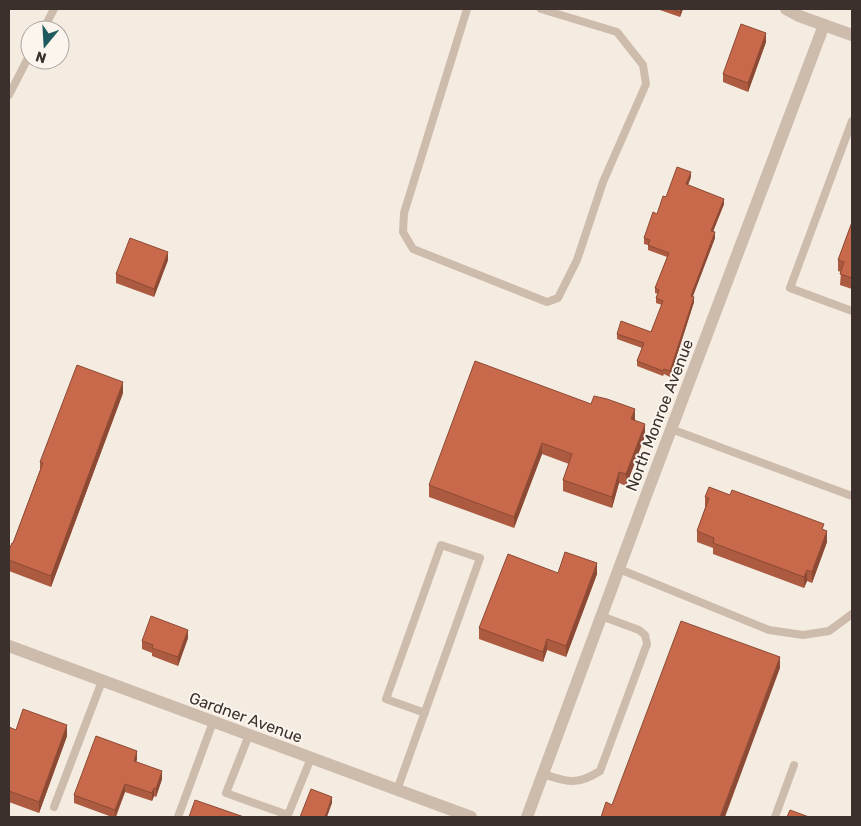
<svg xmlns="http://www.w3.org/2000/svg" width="861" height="826" font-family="Rubik,sans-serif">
  <rect width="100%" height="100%" fill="#f4ebe1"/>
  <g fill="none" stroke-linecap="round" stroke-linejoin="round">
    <g stroke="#cdbbac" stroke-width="8">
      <path d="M467 9 404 213 403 232 413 249 547 302 558 298 577 260 603 182 646 84 643 65 617 32 541 9"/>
      <path d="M43 30 54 9"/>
      <path d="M9 95 30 54"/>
      <path d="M852 121 790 288 852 311"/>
      <path d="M671 429 852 496"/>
      <path d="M619 569 769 630 803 635 829 631 852 614"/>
      <path d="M249 735 226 793 288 815 311 758"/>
      <path d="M543 774C568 782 576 786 600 771L647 644 645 635 639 630 601 616"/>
      <path d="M397 790 480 558 441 545 386 699 425 713"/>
      <path d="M54 807 102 681"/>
      <path d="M178 817 213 722"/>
      <path d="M775 817 794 765"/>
    </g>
    <g stroke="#cdbbac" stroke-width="12">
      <path d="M786 9 799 16 852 35"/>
      <path d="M527 817 644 501 824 25"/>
    </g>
    <path stroke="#cdbbac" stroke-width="12" d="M9 646 471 817"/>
  </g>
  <g fill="#ac5a40">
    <path d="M657 9H683L680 17Z"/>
    <path d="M766 42 748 92 723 82V74Z"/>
    <path d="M691 177 688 185 724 204 713 232 715 238 693 296 694 302 670 377 664 374 663 376 637 366V361L642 348 617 339V334L651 332 662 305 656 303V298L658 294 655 293V288L667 257 648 250V245L644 244V238L657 214Z"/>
    <path d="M852 222V289L840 285 841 272 838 271V260Z"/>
    <path d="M168 260 154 297 116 283V274Z"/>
    <path d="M123 393 51 587 9 571V550L13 543 40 470V462Z"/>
    <path d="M591 404 635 421 645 436 626 486 619 483 612 508 563 491V480L569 464 542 454 514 528 429 497V485Z"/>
    <path d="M705 497 824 530 827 542 812 583 807 581 804 588 713 554V548L697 542V531L705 508Z"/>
    <path d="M558 573 597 574 566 657 547 650 543 662 479 639V628Z"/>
    <path d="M188 638 178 666 152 656V653L142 649V641Z"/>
    <path d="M9 727 16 730 67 736 39 813 9 802Z"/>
    <path d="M137 759 136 762 162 779 156 797 154 796 152 801 125 792 116 817H112L74 803V795Z"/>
  </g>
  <g fill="#8c4a34">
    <path d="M681 9H683L680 17V12Z"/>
    <path d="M766 33V42L748 92V83Z"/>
    <path d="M691 172V177L686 190V184Z"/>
    <path d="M724 199V204L711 236V231Z"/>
    <path d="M715 232V238L691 301V296Z"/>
    <path d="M168 252V260L154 297V289Z"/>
    <path d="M694 297V302L670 377V371Z"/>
    <path d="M123 382V393L51 587V576Z"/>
    <path d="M635 409V420L631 430V419Z"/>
    <path d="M645 424V436L626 486V474Z"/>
    <path d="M542 443V454L514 528V517Z"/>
    <path d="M619 472V483L612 508V497Z"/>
    <path d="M827 531V542L812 583V572Z"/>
    <path d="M597 563V574L566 657V646Z"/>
    <path d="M807 570V581L804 588V577Z"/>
    <path d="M188 630V638L178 666V657Z"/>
    <path d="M547 639V650L543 662V652Z"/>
    <path d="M780 657V668L725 817H720Z"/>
    <path d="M67 725V736L39 813V802Z"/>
    <path d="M137 751V759L134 769V761Z"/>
    <path d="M162 771V779L156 797V789Z"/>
    <path d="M125 784V792L115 817V810Z"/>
    <path d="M154 788V796L152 801V793Z"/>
    <path d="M332 797V803L327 817H325Z"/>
  </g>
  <g fill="#c8694b" stroke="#8c4a34">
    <path d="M672 9H681L680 12Z"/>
    <path d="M741 24 766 33 748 83 723 74Z"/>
    <path d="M677 167 691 172 686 184 724 199 711 231 715 232 691 296 694 297 670 371 664 369 663 371 637 361 644 343 617 334 621 321 651 332 663 301 656 298 659 290 655 288 669 253 648 245 650 240 644 238 653 212 657 214 663 196 666 197Z"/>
    <path d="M852 222V278L840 274 844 262 838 260Z"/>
    <path d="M130 238 168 252 154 289 116 274Z"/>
    <path d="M475 361 591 404 594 396 607 399 635 409 631 419 645 424 626 474 619 472 612 497 563 480 572 454 542 443 514 517 429 485Z"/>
    <path d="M77 365 123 382 51 576 9 560V550L12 543H13L43 463 40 462Z"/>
    <path d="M709 487 730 495 732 490 824 524 822 529 827 531 812 572 807 570 804 577 713 543 714 538 697 531 709 498 705 497Z"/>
    <path d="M565 552 597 563 566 646 547 639 543 652 479 628 508 554 558 573Z"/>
    <path d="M151 616 188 630 178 657 152 648 153 645 142 641Z"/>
    <path d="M681 621 780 657 720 817H601L606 802 612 805Z"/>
    <path d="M23 709 67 725 39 802 9 791V727L16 730Z"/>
    <path d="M96 736 137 751 134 761 162 771 156 789 154 788 152 793 125 784 115 810 74 795Z"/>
    <path d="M311 789 332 797 325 817H300Z"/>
    <path d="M195 800 244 817H189Z"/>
    <path d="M790 810 809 817H787Z"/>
  </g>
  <g text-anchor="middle" stroke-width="4" stroke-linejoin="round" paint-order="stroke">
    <g font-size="16" fill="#3b302b" stroke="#fbf5ee">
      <text transform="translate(659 415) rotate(-69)" y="6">North Monroe Avenue</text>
      <text transform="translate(246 717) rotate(20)" y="6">Gardner Avenue</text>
    </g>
  </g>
  <rect width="861" height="826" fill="none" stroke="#3b302b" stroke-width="20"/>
  <g transform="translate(45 45) rotate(198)"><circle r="24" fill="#fbf5ee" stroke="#aea6a0"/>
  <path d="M0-4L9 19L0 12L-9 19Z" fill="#1f5a5e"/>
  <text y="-8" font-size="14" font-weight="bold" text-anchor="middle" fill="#3b302b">N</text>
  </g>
</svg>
